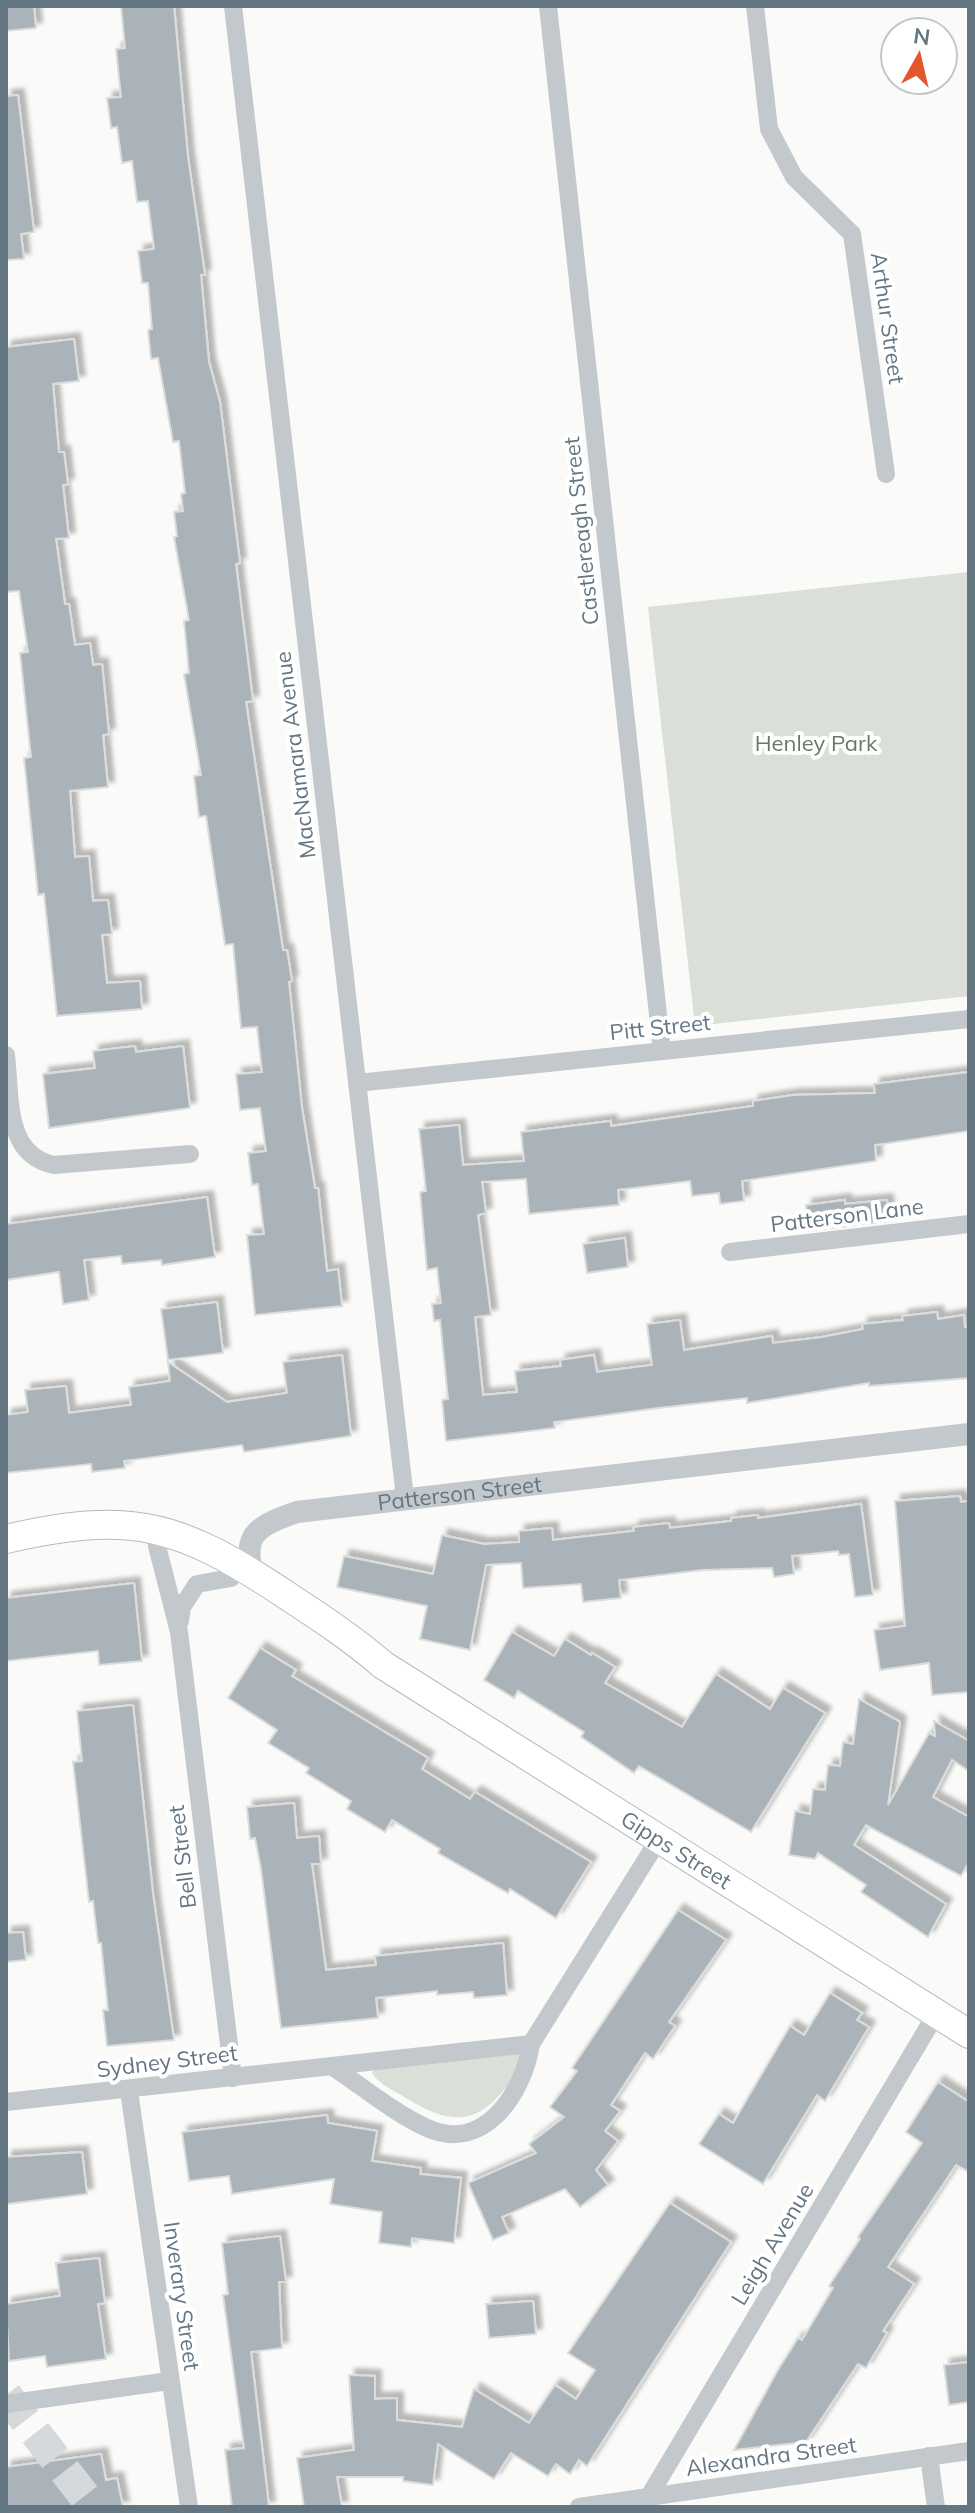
<svg xmlns="http://www.w3.org/2000/svg" width="975" height="2513" font-family="Mulish,sans-serif">
  <defs>
    <filter id="shadow"><feDropShadow dx="6" dy="-6" stdDeviation="2" flood-color="#0004"/></filter>
  </defs>
  <rect width="100%" height="100%" fill="#fafaf8"/>
  <g fill="#dadfd7">
    <path d="M969 572V996L695 1026 648 607Z"/>
    <path d="M521 2054 523 2065C487 2116 465 2135 406 2098 395 2091 378 2084 372 2073L374 2069Z"/>
  </g>
  <g fill="#aab3b9" stroke="#dcdcda" stroke-width="2" filter="url(#shadow)">
    <path d="M6 6H34L36 28 6 31Z"/>
    <path d="M121 6H174L188 157 205 275H201L209 362 220 402 240 563 236 564 253 701 246 702 283 950H287L292 981 289 982 302 1108 315 1188H318L327 1271 338 1269 342 1306 255 1315 247 1235 264 1234 258 1184 252 1185 248 1153 266 1151 260 1108 240 1110 236 1074 262 1072 257 1027 241 1028 233 944 225 945 206 816 199 817 194 776 201 775 184 674 189 673 184 621 189 620 174 537 177 536 174 512 183 511 181 494 185 493 179 441 173 442 158 358 151 359 148 330 152 329 148 283H142L138 251 154 249 148 201 137 202 132 161 122 163 117 127 111 128 107 98 121 97 116 49 125 48Z"/>
    <path d="M18 95 34 232 21 234 24 259 6 260V96Z"/>
    <path d="M74 339 79 381 53 384 59 452H64L68 484 63 485 69 538 56 539 65 604H69L75 645 90 643 93 665 102 664 109 734 103 735 108 787 70 791 75 857 89 856 93 901 108 900 112 934 102 935 107 983 140 981 142 1009 57 1016 44 894 38 895 24 758 31 757 20 653 28 652 19 591 6 592V347Z"/>
    <path d="M135 1046 136 1052 183 1046 190 1108 49 1128 43 1074 95 1068 93 1051Z"/>
    <path d="M969 1072V1131L875 1145 876 1161 742 1181 744 1201 720 1204 719 1193 692 1196 690 1181 618 1190 619 1205 529 1214 526 1179 482 1182 486 1213 478 1215 491 1315 475 1317 483 1395 517 1392 515 1371 561 1366 560 1360 594 1355 597 1372 652 1365 647 1324 680 1320 684 1350 772 1336 773 1343 822 1337 863 1329 862 1324 903 1320 902 1316 937 1312 938 1319 964 1315 965 1327 969 1326V1378L869 1386V1383L747 1403V1398L658 1408 554 1422 555 1428 446 1441 442 1400 448 1399 440 1320 434 1321 432 1304 441 1303 437 1268 427 1270 420 1192 426 1191 419 1129 459 1125 463 1165 524 1161 521 1132 611 1121V1126L753 1106V1101L793 1095 875 1093 874 1084Z"/>
    <path d="M207 1197 215 1257 162 1265 161 1260 122 1264 121 1256 84 1260 89 1300 63 1304 59 1272 6 1280V1224Z"/>
    <path d="M845 1200V1204L887 1200 889 1221 809 1231 806 1205Z"/>
    <path d="M625 1238 628 1267 587 1273 583 1244Z"/>
    <path d="M217 1302 223 1353 168 1360 161 1309Z"/>
    <path d="M342 1355 351 1436 244 1452 242 1445 124 1461 125 1468 92 1472 91 1464 6 1473V1415L28 1412 25 1390 66 1386 69 1413 131 1405 129 1387 170 1381 168 1362 227 1402 287 1393 283 1362Z"/>
    <path d="M960 1496 961 1502 969 1501V1692L932 1695 929 1663 880 1670 874 1630 905 1626 895 1501Z"/>
    <path d="M861 1504 873 1595 855 1597 849 1554 839 1555 838 1551 792 1556 794 1574 774 1577 772 1568 702 1570 619 1580 621 1598 583 1602 581 1584 523 1588 521 1563 486 1565 470 1650 420 1639 427 1606 337 1587 344 1556 433 1574 442 1535 484 1544 519 1542V1531L552 1528 553 1540 634 1531 633 1527 669 1523 670 1528 731 1521V1518L758 1515V1518Z"/>
    <path d="M134 1583 142 1661 99 1665 98 1651 6 1661V1598Z"/>
    <path d="M512 1632 554 1656 565 1639 591 1655 592 1653 615 1667 605 1683 682 1727 716 1674 770 1709 783 1688 825 1713 751 1832 639 1766 634 1773 581 1737 584 1732 518 1691 514 1698 484 1680Z"/>
    <path d="M260 1648 296 1670 292 1676 428 1758 422 1769 470 1799 475 1792 591 1862 556 1918 510 1889 508 1893 438 1853 440 1849 392 1820 385 1832 347 1809 351 1801 306 1773 309 1768 268 1743 277 1730 228 1698Z"/>
    <path d="M859 1699 900 1722 888 1805 929 1733 935 1736 934 1721 969 1741V1771L952 1760 933 1797 969 1817V1862L961 1876 866 1825 854 1845 946 1904 928 1937 861 1892 866 1885 818 1853 815 1859 789 1855 795 1811 810 1814 813 1789 825 1790 828 1765 840 1766 843 1742 853 1744Z"/>
    <path d="M133 1705 153 1894 174 2040 107 2046 103 2010H108L101 1943H98L93 1901 89 1902 73 1762 82 1761 77 1711Z"/>
    <path d="M294 1803 297 1838 319 1836 321 1864H312L326 1970 376 1965 375 1956 503 1943 507 1995 474 1998 473 1992 437 1995V1991L376 1998 378 2018 281 2028 261 1869 255 1838 250 1839 247 1807Z"/>
    <path d="M678 1910 726 1940 669 2022 675 2026 653 2059 645 2053 611 2105 620 2111 605 2131 618 2141 596 2170 608 2185 580 2207 565 2189 502 2217 509 2233 493 2240 468 2183 536 2153 529 2144 564 2117 550 2107 577 2071 572 2068Z"/>
    <path d="M23 1932 26 1960 6 1962V1933Z"/>
    <path d="M830 1993 862 2013 857 2020 869 2027 825 2101 817 2095 763 2184 699 2144 719 2114 733 2123 790 2026 804 2035Z"/>
    <path d="M938 2082 969 2102V2172L956 2165 888 2267 914 2284 883 2331 887 2333 866 2368 858 2364 806 2442 734 2450 778 2370 798 2338 802 2340 833 2288 829 2286 860 2239 858 2237 922 2143 906 2132Z"/>
    <path d="M327 2115 328 2123 377 2131 372 2161 421 2168 420 2174 461 2178 454 2243 412 2238 411 2247 379 2243 382 2212 330 2204 334 2179 232 2194 229 2176 189 2181 182 2132Z"/>
    <path d="M82 2152 87 2194 7 2204 6 2157Z"/>
    <path d="M670 2203 731 2242 587 2466 579 2460 570 2474 556 2464 548 2476 511 2453 494 2479 438 2444 433 2485 403 2481V2477H337L342 2507H304L297 2458 354 2450 349 2375 375 2376V2399L397 2398V2420L462 2427 474 2389 529 2423 555 2385 576 2399 595 2370 568 2353Z"/>
    <path d="M280 2236 286 2282H279L282 2348 251 2352 269 2507H232L225 2450 244 2448 223 2295 228 2294 222 2243Z"/>
    <path d="M99 2258 105 2303 98 2304 106 2359 47 2367 45 2356 9 2361 6 2304 60 2296 56 2263Z"/>
    <path d="M533 2301 536 2334 489 2338 486 2304Z"/>
    <path d="M969 2362V2402L949 2405 944 2365Z"/>
    <path d="M101 2454 106 2480 117 2478 123 2507H6V2467Z"/>
  </g>
  <g fill="none" stroke-linecap="round" stroke-linejoin="round">
    <path stroke="#d5d9db" stroke-width="32" stroke-dasharray="32 16" stroke-linecap="butt" d="M6 2395 93 2507"/>
    <defs>
      <g id="primary">
        <path id="s2" d="M6 1539C131 1510 179 1524 283 1593 318 1616 352 1638 383 1665L969 2034"/>
      </g>
    </defs>
    <use href="#primary" stroke="#b5babe" stroke-width="30"/>
    <g stroke="#c3c8cc" stroke-width="18">
      <path d="M233 6 405 1498"/>
      <path d="M548 6 662 1051"/>
      <path d="M755 6 769 129 794 177 852 234 886 474"/>
      <path d="M6 1055C11 1096 4 1155 54 1165L190 1154"/>
      <path d="M357 1083 969 1019"/>
      <path d="M730 1252 969 1224"/>
      <path d="M157 1546 179 1632 233 2078"/>
      <path d="M180 1621 182 1607 197 1584 231 1578"/>
      <path d="M333 2067C363 2087 394 2113 427 2128 484 2154 524 2092 531 2044"/>
      <path d="M129 2091 189 2507"/>
      <path d="M6 2102 531 2044 659 1839"/>
      <path d="M6 2404 169 2381"/>
      <path d="M929 2456 936 2507"/>
      <path d="M648 2498 936 2014"/>
      <path d="M579 2507 969 2451"/>
    </g>
    <path stroke="#c3c8cc" stroke-width="22" id="s1" d="M253 1573C240 1532 263 1524 297 1512L969 1434"/>
    <use href="#primary" stroke="#fff" stroke-width="28"/>
  </g>
  <g text-anchor="middle" stroke-width="8" stroke-linejoin="round" paint-order="stroke">
    <g font-size="22" fill="#657683" stroke="#fff">
      <text transform="translate(888 318) rotate(82)" y="8">Arthur Street</text>
      <text transform="translate(581 531) rotate(-96)" y="8">Castlereagh Street</text>
      <text transform="translate(295 755) rotate(-97)" y="8">MacNamara Avenue</text>
      <text transform="translate(660 1027) rotate(-6)" y="8">Pitt Street</text>
      <text transform="translate(847 1215) rotate(-7)" y="8">Patterson Lane</text>
      <text dy="8" stroke="none"><textPath href="#s1" startOffset="252">Patterson Street</textPath></text>
      <text dy="8" stroke="none"><textPath href="#s2" startOffset="764">Gipps Street</textPath></text>
      <text transform="translate(182 1857) rotate(-97)" y="8">Bell Street</text>
      <text transform="translate(167 2061) rotate(-7)" y="8">Sydney Street</text>
      <text transform="translate(772 2244) rotate(-59)" y="8">Leigh Avenue</text>
      <text transform="translate(182 2296) rotate(82)" y="8">Inverary Street</text>
      <text transform="translate(771 2456) rotate(-8)" y="8">Alexandra Street</text>
    </g>
    <g font-size="22" fill="#687a64" stroke="#fff">
      <text x="816" y="751">Henley Park</text>
    </g>
  </g>
  <rect width="975" height="2513" fill="none" stroke="#657683" stroke-width="16"/>
  <g transform="translate(919 56) rotate(8)"><circle r="38" fill="#ffffff" stroke="#c1c8cd" stroke-width="2"/>
  <path d="M0-6L14 30L0 20L-14 30Z" fill="#e4572e"/>
  <text y="-12" font-size="22" font-weight="bold" text-anchor="middle" fill="#657683">N</text>
  </g>
</svg>
